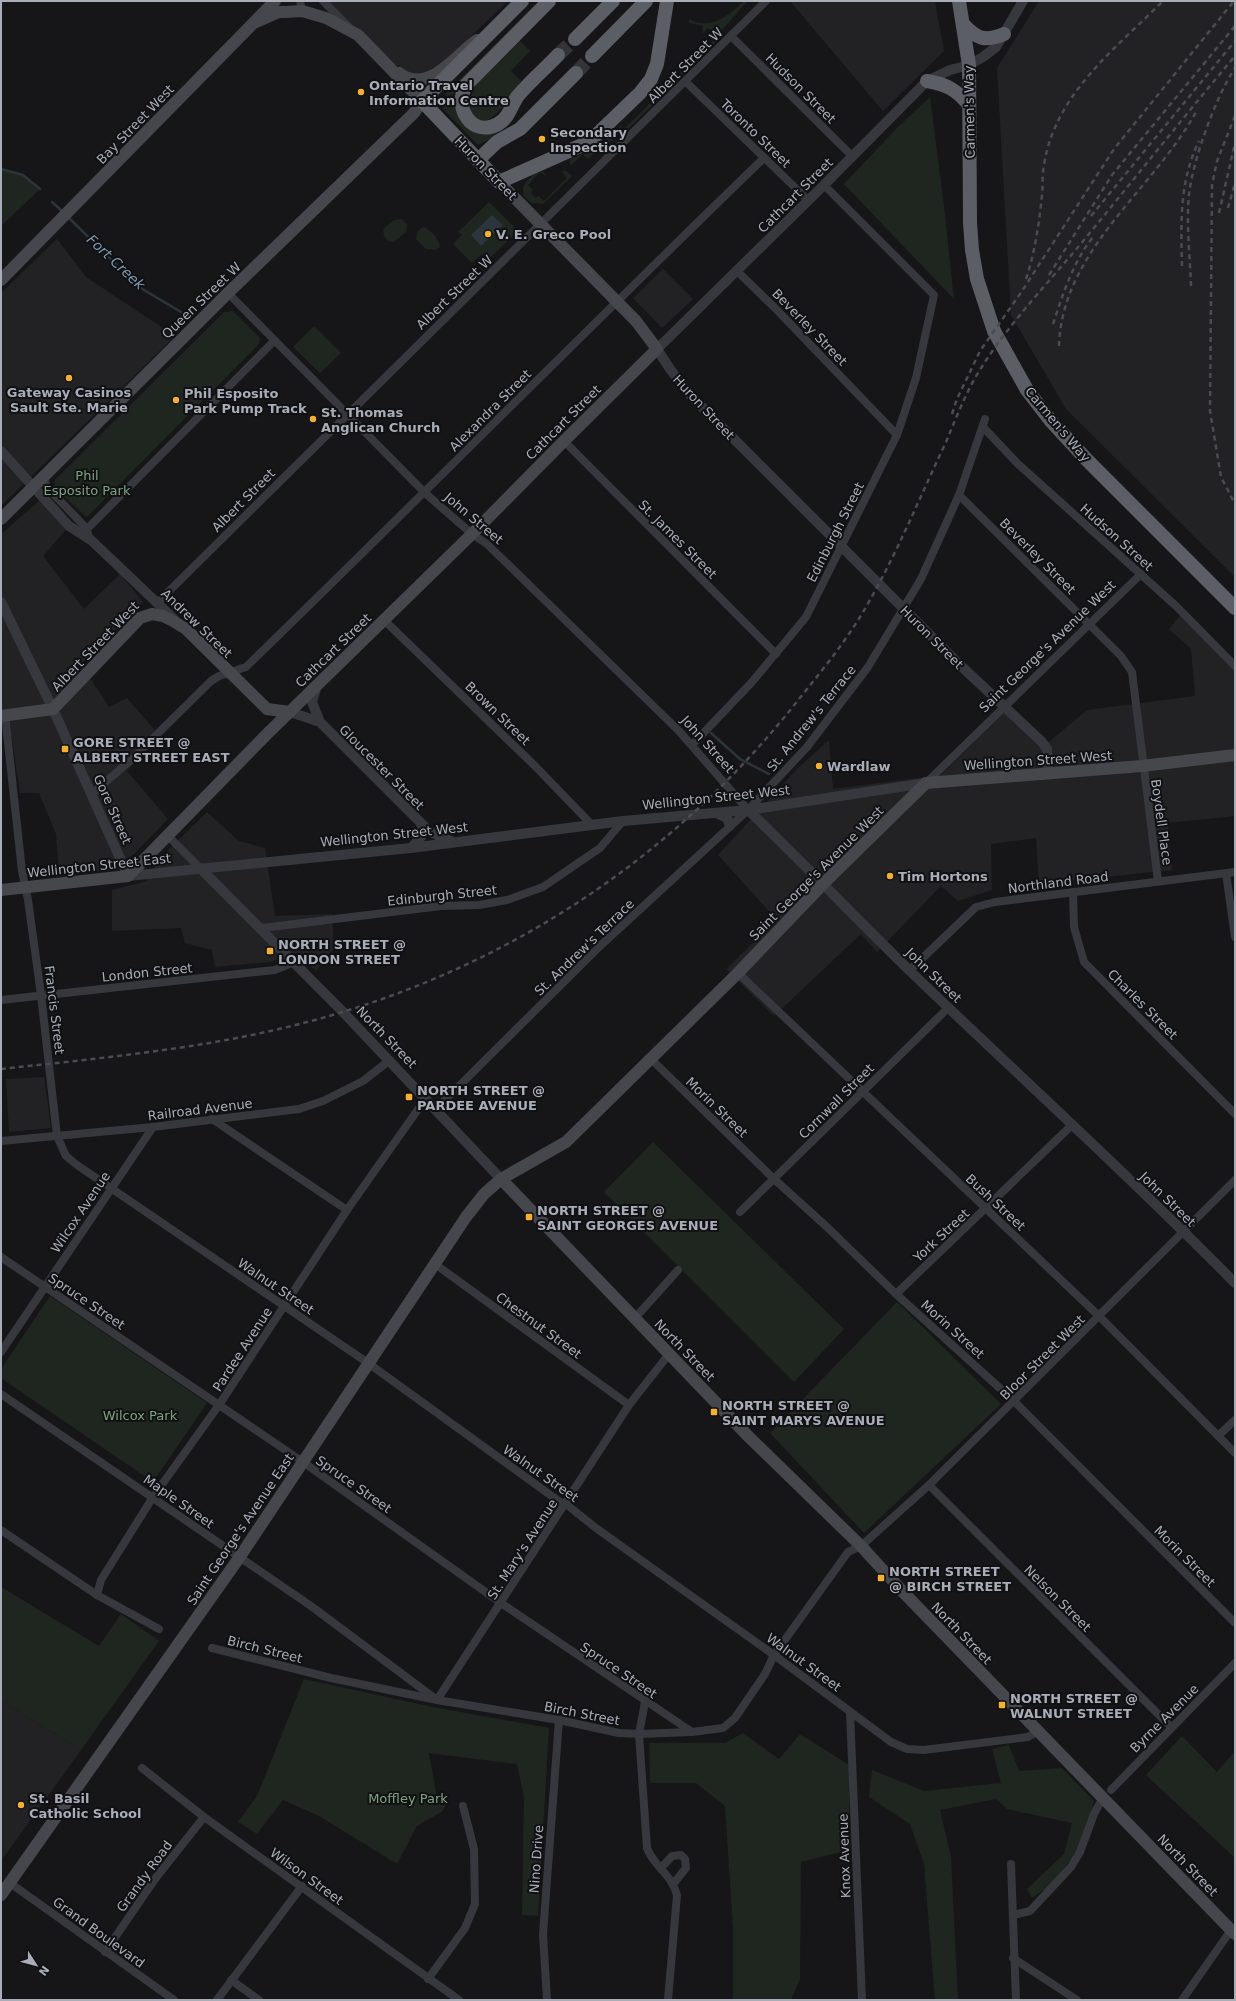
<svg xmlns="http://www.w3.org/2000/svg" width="1236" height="2001" font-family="'DejaVu Sans',sans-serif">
  <rect width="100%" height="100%" fill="#161618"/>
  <g fill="#222225">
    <path d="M324 1H508L438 67 421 76 404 71 399 66 382 60Z"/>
    <path d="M790 1H935L944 51 883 111Z"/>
    <path d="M1039 1H1235V577L1066 409 1011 315 997 68Z"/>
    <path d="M57 239 86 277 175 336 1 506V293Z"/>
    <path d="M663 269 693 299 662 328 633 298Z"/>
    <path d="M39 501 70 525 43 556 84 609 120 574 143 602 81 664 109 707 127 698 160 736 127 771 168 819 134 854 110 871 59 873 56 834 39 793H20L12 739 1 708V534Z"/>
    <path d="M1181 614 1235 668V816L1168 823 1172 870 1039 884 1036 838 991 844 992 890 958 901 941 886 877 952 861 934 774 1016 726 969 777 920 718 855 798 768 829 740 833 789 941 775 1005 712 1043 747 1087 710 1195 696 1191 649 1169 629Z"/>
    <path d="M207 812 239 841 265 848 275 916 332 914 334 948 316 971 296 953 270 962 215 967 212 950 185 943 181 928 112 931V890L147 881 158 860Z"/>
    <path d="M44 1077 51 1128 9 1132 6 1079Z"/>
    <path d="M1 1700 81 1750 1 1861Z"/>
  </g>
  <g fill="#1e261f">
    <path d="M539 1H542L452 90 455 94 447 96 445 94Z"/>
    <path d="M744 1H748C735 13 728 28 712 36L714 34 708 28 702 34 703 26 689 23V19C711 31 728 16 744 1Z"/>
    <path d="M722 36 621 136 625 128 713 41Z"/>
    <path d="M520 41 530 51 511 71 521 81C508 99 480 149 467 100H469L477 83Z"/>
    <path d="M930 97 944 206 954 299 844 184 897 128Z"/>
    <path d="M451 98 455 100 457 114 464 125 501 127 505 131 480 144H477L443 109 441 100Z"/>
    <path d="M623 124C619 133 612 141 603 148 598 153 593 153 588 159L583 154 571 165 570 164V159L598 147Z"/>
    <path d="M1 169 23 175 40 189 1 226Z"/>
    <path d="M565 170 572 176 543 204 536 203 533 204C529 201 523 197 523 191 522 183 536 171 543 171L547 177 540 172 528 185 533 190 531 193 536 198 538 196 544 201 567 178 562 172Z"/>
    <path d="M489 202 518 231 488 260 482 254 472 263 453 244 462 235 458 232Z"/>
    <path d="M402 219 407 225 406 232 394 242 388 241 384 236 383 229 394 220Z"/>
    <path d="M423 227C433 231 437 237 440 247L435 250 426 249 416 239 417 232Z"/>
    <path d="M233 311 260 338 259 344 88 516H85L54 487 55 480 224 312Z"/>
    <path d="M314 326 341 353 320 373 293 347Z"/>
    <path d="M653 1142 844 1329 794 1382 604 1192Z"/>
    <path d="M50 1296 207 1403 153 1482 1 1378V1369Z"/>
    <path d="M897 1302 1001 1404 864 1533 770 1433Z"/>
    <path d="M1 1587 99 1646 121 1614 159 1641 81 1750 1 1700Z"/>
    <path d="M304 1679 433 1707 549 1728 538 1916 522 1915 524 1797 517 1764 429 1753 437 1798 447 1802 443 1811 417 1826 397 1864 319 1816 283 1800 257 1834 238 1822 257 1796Z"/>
    <path d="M743 1733 779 1759 800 1734 849 1765V1850L801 1862 800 1979 791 2000H733V1928L725 1806 696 1783H650L649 1743H725Z"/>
    <path d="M1182 1736 1217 1772 1235 1751V1858L1146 1775Z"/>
    <path d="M1009 1745 1019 1771 1062 1768 1094 1801 1083 1844 1051 1885 1032 1898 1027 1889 1064 1854 1072 1823 1007 1809 996 1799 940 1810 951 1857 958 2000H935L924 1864 910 1824 869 1797 872 1770 924 1791 1001 1783 992 1749Z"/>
  </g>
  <path fill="#2c353c" d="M492 215 503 225 481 246 471 235Z"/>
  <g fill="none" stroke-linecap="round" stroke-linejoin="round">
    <g stroke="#2c353c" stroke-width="2.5">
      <path d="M1 169 23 175 40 189"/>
      <path d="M52 202 62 211"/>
      <path d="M67 216 139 287 186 315"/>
      <path d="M711 733 740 759 769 774"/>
    </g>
    <g stroke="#333438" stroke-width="14" stroke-dasharray="14 7" stroke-linecap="butt">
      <path d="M558 55 575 39"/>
      <path d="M576 73 592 56"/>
    </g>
    <g stroke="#37383d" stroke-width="8">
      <path d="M300 1 302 11"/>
      <path d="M323 1 350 28"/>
      <path d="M731 36 853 157"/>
      <path d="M686 82 809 201"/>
      <path d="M737 271 777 310 897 435"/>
      <path d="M228 293 425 493 472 534 487 544 679 731 748 810"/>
      <path d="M983 427 1017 463 1176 606 1235 666"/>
      <path d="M564 441 776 654"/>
      <path d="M43 475 47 487 87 529 88 534"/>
      <path d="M959 495 1121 656 1132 672 1158 881"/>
      <path d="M87 529 274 341"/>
      <path d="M157 603 766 1"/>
      <path d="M384 620 535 766 592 825"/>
      <path d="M5 715 22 871 28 900 41 995 57 1136 66 1156 77 1165 368 1363 560 1502 566 1504 596 1528 774 1655 891 1742 907 1749 924 1750 1028 1737 1038 1731"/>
      <path d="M692 745 752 682 806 617 897 435 916 378 934 295 824 185"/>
      <path d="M926 783 1141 574"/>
      <path d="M92 794 132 759 211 681 219 676 246 667C420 498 590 326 764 158"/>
      <path d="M167 835 200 868"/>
      <path d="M1226 873 1235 937"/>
      <path d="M1073 892 1074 927 1084 962 1235 1114"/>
      <path d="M262 928 441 906 479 905 507 900 543 887 600 848 623 821"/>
      <path d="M910 970 976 907 995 902 1235 872"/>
      <path d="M738 973 1099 1316 1235 1453"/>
      <path d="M1 1000 275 970 294 962"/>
      <path d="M650 1058 774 1179 827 1227 896 1294 1014 1401 1235 1623"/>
      <path d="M436 1109 599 947 748 810 807 747 868 667 921 579 959 495 985 419"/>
      <path d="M212 1119 347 1210"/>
      <path d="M1 1141 153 1127 299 1109 323 1101 363 1081 390 1060"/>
      <path d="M740 1212 949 1007"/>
      <path d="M1 1257 303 1462 501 1603 692 1732"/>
      <path d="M435 1264 629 1405"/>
      <path d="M896 1294 1072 1125"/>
      <path d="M635 1318 678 1270"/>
      <path d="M1 1352 153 1127"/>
      <path d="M1 1394 311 1606 437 1700 629 1405 669 1354"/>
      <path d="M1218 1436 1235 1420"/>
      <path d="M929 1485 1171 1727"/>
      <path d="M1 1530 97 1595 159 1629"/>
      <path d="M97 1595 101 1580 153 1497 219 1405 347 1210 426 1098"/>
      <path d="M212 1648 331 1678 437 1700 559 1720 619 1733 639 1734 692 1732 723 1728 735 1718 765 1674 774 1655 848 1552 861 1546 929 1485 1235 1180"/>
      <path d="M645 1702 639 1734 647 1848C654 1867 671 1873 677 1895L668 2000"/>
      <path d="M850 1712 862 2000"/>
      <path d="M142 1768 204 1817 459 2000"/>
      <path d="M1111 1790 1235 1663"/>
      <path d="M1011 1864 1016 2000"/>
      <path d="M661 1868 672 1856 681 1855 685 1859 686 1868 674 1883"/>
      <path d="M10 1883 174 2000"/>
      <path d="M1013 1915 1030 1911 1071 1867 1080 1852 1094 1814 1103 1797"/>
      <path d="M105 1952 155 1879 204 1817"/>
      <path d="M1013 1958 1077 2000"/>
      <path d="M428 1979 465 1928 475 1904 474 1849 463 1806"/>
      <path d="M231 1980 259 2000"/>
      <path d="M217 2000 302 1886"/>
      <path d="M547 2000 543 1934 559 1720"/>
      <path d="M1182 2000 1231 1930"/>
    </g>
    <g stroke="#37383d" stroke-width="10">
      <path d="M1023 1 996 47 983 57 969 65 950 70 927 81 824 185 657 349 670 369 691 396 960 665 1042 742 1047 749 1048 773"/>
      <path d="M1 451 69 526 91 540 174 619"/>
      <path d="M1 602 53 709 128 876 411 848 623 821 748 810 926 783"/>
      <path d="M317 685 312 702 320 722"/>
      <path d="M290 712 320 722 430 832 451 841"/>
      <path d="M748 810C803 863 856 918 910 971 1018 1075 1130 1176 1235 1283"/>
      <path d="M716 813 727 818 730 826"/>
      <path d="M411 848 421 837 422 825"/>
      <path d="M200 868 343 1012 501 1179"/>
    </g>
    <g stroke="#45474d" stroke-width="12">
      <path d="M399 73C429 95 454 56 477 40"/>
      <path d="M1 280 275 1"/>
      <path d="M1 519 228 293 414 113 422 101 358 35 326 18 302 11 285 12H279L256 22"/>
      <path d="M1 716 53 709 140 618 152 614 163 616 173 621 186 629 267 709 290 712"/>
      <path d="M1 890 128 876 267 734 472 534 564 441 657 349 636 321 499 182"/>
      <path d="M501 1179 749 1437 861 1546 904 1593 1235 1934"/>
      <path d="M1 1895 239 1558 466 1217 484 1194 501 1179 566 1142 738 973 824 883 926 783 1142 766 1235 755"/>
    </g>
    <g stroke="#5b5e65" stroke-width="14">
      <path d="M522 1 422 101 499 182 589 142 640 93 651 79 657 64 667 1"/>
      <path d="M549 1 466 85C453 108 472 138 498 124 509 118 511 106 517 97 529 82 545 69 558 55"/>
      <path d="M959 1 969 65 970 223 972 250 977 279 994 331 1027 390 1051 421 1087 460 1235 608"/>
      <path d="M963 24C977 39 985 42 1004 34"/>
      <path d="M575 39 613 1"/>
      <path d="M592 56 646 1"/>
      <path d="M927 81C946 84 957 90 969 105"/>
      <path d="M478 160 497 142 520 129 576 73"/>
    </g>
    <g stroke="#4a4c52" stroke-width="2.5" stroke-dasharray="5 4" stroke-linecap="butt">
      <path d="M1235 116 1217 161 1212 185 1210 411 1221 477 1235 504"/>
      <path d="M1228 208 1235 183"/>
      <path d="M1219 213 1235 143"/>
      <path d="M1091 216 1235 41"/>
      <path d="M1182 266C1181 223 1179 182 1199 141"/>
      <path d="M1049 275 1112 175 1235 26"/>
      <path d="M1026 279C1035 252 1039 224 1042 195 1043 185 1042 175 1044 165 1055 94 1115 49 1163 1"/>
      <path d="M1191 286C1190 256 1186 224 1189 194 1193 160 1216 96 1235 68"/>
      <path d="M1053 324C1063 294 1073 262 1093 237"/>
      <path d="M1059 346C1062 249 1155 189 1197 110"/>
      <path d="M952 414 957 399 980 351 1020 294 1114 149 1234 1"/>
      <path d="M1 1069C92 1059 190 1050 279 1029 487 981 667 867 799 699 820 673 842 646 860 617 894 561 918 501 946 442 957 416 967 389 983 365 1010 323 1046 285 1079 246 1131 183 1182 119 1235 56"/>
    </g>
  </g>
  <g fill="#f2b134" stroke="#111113" stroke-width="1.5">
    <circle cx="361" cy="92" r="4"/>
    <circle cx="542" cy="139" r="4"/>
    <circle cx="488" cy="234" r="4"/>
    <circle cx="69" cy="378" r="4"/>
    <circle cx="176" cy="400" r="4"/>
    <circle cx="313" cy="419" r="4"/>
    <rect x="61" y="745" width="8" height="8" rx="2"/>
    <circle cx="819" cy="766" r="4"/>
    <circle cx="890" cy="876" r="4"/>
    <rect x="266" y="947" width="8" height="8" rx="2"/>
    <rect x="405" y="1093" width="8" height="8" rx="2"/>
    <rect x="525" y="1213" width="8" height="8" rx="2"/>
    <rect x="710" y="1408" width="8" height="8" rx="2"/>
    <rect x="877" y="1574" width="8" height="8" rx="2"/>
    <rect x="998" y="1701" width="8" height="8" rx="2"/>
    <circle cx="21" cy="1805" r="4"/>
  </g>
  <g text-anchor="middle" stroke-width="4" stroke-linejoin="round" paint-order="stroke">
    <g font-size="13" fill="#a8adb8" stroke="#111113">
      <text transform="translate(685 65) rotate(-45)" y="5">Albert Street W</text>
      <text transform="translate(801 88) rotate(45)" y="5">Hudson Street</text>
      <text transform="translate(969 112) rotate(-91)" y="5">Carmen's Way</text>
      <text transform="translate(135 124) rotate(-46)" y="5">Bay Street West</text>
      <text transform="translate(756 133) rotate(44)" y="5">Toronto Street</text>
      <text transform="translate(486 168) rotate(46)" y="5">Huron Street</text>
      <text transform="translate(795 195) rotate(-45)" y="5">Cathcart Street</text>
      <text transform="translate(454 292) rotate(-44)" y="5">Albert Street W</text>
      <text transform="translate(201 300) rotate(-44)" y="5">Queen Street W</text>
      <text transform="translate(810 327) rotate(46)" y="5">Beverley Street</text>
      <text transform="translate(704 407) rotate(47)" y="5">Huron Street</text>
      <text transform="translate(490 410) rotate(-45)" y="5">Alexandra Street</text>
      <text transform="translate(563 422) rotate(-45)" y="5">Cathcart Street</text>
      <text transform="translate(1058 424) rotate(50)" y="5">Carmen's Way</text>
      <text transform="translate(243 500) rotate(-45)" y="5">Albert Street</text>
      <text transform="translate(474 518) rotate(40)" y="5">John Street</text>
      <text transform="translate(835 532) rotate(-63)" y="5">Edinburgh Street</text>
      <text transform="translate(1117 537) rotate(42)" y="5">Hudson Street</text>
      <text transform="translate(678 539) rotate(45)" y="5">St. James Street</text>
      <text transform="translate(1038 556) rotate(45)" y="5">Beverley Street</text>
      <text transform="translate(197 623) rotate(44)" y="5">Andrew Street</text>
      <text transform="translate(932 637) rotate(45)" y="5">Huron Street</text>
      <text transform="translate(95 646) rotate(-46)" y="5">Albert Street West</text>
      <text transform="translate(1047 646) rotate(-44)" y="5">Saint George's Avenue West</text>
      <text transform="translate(333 650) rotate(-44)" y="5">Cathcart Street</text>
      <text transform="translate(498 713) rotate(44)" y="5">Brown Street</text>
      <text transform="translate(811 718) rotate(-51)" y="5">St. Andrew's Terrace</text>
      <text transform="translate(708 744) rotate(48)" y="5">John Street</text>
      <text transform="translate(1038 760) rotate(-4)" y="5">Wellington Street West</text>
      <text transform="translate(382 767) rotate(45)" y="5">Gloucester Street</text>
      <text transform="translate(716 797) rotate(-6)" y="5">Wellington Street West</text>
      <text transform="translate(113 809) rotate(66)" y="5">Gore Street</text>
      <text transform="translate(1162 822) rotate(82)" y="5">Boydell Place</text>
      <text transform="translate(394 834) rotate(-6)" y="5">Wellington Street West</text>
      <text transform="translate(99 865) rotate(-6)" y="5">Wellington Street East</text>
      <text transform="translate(816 873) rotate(-45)" y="5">Saint George's Avenue West</text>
      <text transform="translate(1058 882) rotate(-7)" y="5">Northland Road</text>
      <text transform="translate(442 895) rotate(-6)" y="5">Edinburgh Street</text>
      <text transform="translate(584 947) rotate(-44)" y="5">St. Andrew's Terrace</text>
      <text transform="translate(147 972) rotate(-6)" y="5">London Street</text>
      <text transform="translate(934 975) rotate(44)" y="5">John Street</text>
      <text transform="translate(1143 1004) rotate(45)" y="5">Charles Street</text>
      <text transform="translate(55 1010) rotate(83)" y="5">Francis Street</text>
      <text transform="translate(387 1037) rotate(46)" y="5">North Street</text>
      <text transform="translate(836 1101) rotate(-45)" y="5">Cornwall Street</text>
      <text transform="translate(717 1107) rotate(44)" y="5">Morin Street</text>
      <text transform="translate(200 1109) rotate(-7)" y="5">Railroad Avenue</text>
      <text transform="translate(1168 1199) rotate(44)" y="5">John Street</text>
      <text transform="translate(996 1202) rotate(43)" y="5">Bush Street</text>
      <text transform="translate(80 1212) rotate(-56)" y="5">Wilcox Avenue</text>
      <text transform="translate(941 1235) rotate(-43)" y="5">York Street</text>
      <text transform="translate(276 1286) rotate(34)" y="5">Walnut Street</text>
      <text transform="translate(87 1301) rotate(34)" y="5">Spruce Street</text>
      <text transform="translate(539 1325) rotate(36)" y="5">Chestnut Street</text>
      <text transform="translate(953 1329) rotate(42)" y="5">Morin Street</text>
      <text transform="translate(242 1349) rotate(-57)" y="5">Pardee Avenue</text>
      <text transform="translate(685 1350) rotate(46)" y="5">North Street</text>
      <text transform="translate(1042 1357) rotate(-45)" y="5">Bloor Street West</text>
      <text transform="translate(541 1473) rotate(35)" y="5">Walnut Street</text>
      <text transform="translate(354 1484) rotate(35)" y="5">Spruce Street</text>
      <text transform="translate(179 1501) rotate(35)" y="5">Maple Street</text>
      <text transform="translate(240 1529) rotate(-56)" y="5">Saint George's Avenue East</text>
      <text transform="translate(522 1549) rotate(-57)" y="5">St. Mary's Avenue</text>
      <text transform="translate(1185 1556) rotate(45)" y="5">Morin Street</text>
      <text transform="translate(1058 1598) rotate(45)" y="5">Nelson Street</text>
      <text transform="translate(962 1633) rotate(46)" y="5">North Street</text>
      <text transform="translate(265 1649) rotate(14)" y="5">Birch Street</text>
      <text transform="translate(804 1662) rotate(36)" y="5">Walnut Street</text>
      <text transform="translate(619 1670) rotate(34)" y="5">Spruce Street</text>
      <text transform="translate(582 1713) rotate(11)" y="5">Birch Street</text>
      <text transform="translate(1164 1718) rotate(-45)" y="5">Byrne Avenue</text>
      <text transform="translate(844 1856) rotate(-92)" y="5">Knox Avenue</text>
      <text transform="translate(536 1859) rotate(-86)" y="5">Nino Drive</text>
      <text transform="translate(1188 1865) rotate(46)" y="5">North Street</text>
      <text transform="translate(144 1876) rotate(-54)" y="5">Grandy Road</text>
      <text transform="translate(307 1876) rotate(36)" y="5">Wilson Street</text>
      <text transform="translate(99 1932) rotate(36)" y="5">Grand Boulevard</text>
    </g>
    <g font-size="13" font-weight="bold" fill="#a8adb8" stroke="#111113" text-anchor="start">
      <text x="369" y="90">Ontario Travel<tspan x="369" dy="15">Information Centre</tspan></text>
      <text x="550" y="137">Secondary<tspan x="550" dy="15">Inspection</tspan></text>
      <text x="496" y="239">V. E. Greco Pool</text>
      <text x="69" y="397" text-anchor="middle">Gateway Casinos<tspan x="69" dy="15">Sault Ste. Marie</tspan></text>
      <text x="184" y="398">Phil Esposito<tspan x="184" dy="15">Park Pump Track</tspan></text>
      <text x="321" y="417">St. Thomas<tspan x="321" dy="15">Anglican Church</tspan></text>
      <text x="73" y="747">GORE STREET @<tspan x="73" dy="15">ALBERT STREET EAST</tspan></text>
      <text x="827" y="771">Wardlaw</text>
      <text x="898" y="881">Tim Hortons</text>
      <text x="278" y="949">NORTH STREET @<tspan x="278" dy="15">LONDON STREET</tspan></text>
      <text x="417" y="1095">NORTH STREET @<tspan x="417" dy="15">PARDEE AVENUE</tspan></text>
      <text x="537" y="1215">NORTH STREET @<tspan x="537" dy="15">SAINT GEORGES AVENUE</tspan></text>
      <text x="722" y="1410">NORTH STREET @<tspan x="722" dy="15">SAINT MARYS AVENUE</tspan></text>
      <text x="889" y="1576">NORTH STREET<tspan x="889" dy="15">@ BIRCH STREET</tspan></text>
      <text x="1010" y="1703">NORTH STREET @<tspan x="1010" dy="15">WALNUT STREET</tspan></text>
      <text x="29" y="1803">St. Basil<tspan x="29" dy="15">Catholic School</tspan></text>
    </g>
    <g font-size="13" fill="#7fa381" stroke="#111113">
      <text x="87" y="480">Phil<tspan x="87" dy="15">Esposito Park</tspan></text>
      <text x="140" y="1420">Wilcox Park</text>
      <text x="408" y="1803">Moffley Park</text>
    </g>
    <g font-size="14" font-style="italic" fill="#7f9bb3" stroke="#111113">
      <text transform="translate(116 262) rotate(43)" y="5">Fort Creek</text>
    </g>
  </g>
  <rect width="1236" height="2001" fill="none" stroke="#a8adb8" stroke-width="4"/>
  <g transform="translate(36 1965) rotate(126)" stroke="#111113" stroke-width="3" paint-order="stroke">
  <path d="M0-3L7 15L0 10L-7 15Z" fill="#a8adb8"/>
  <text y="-6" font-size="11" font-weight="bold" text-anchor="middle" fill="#a8adb8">N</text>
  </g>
</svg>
